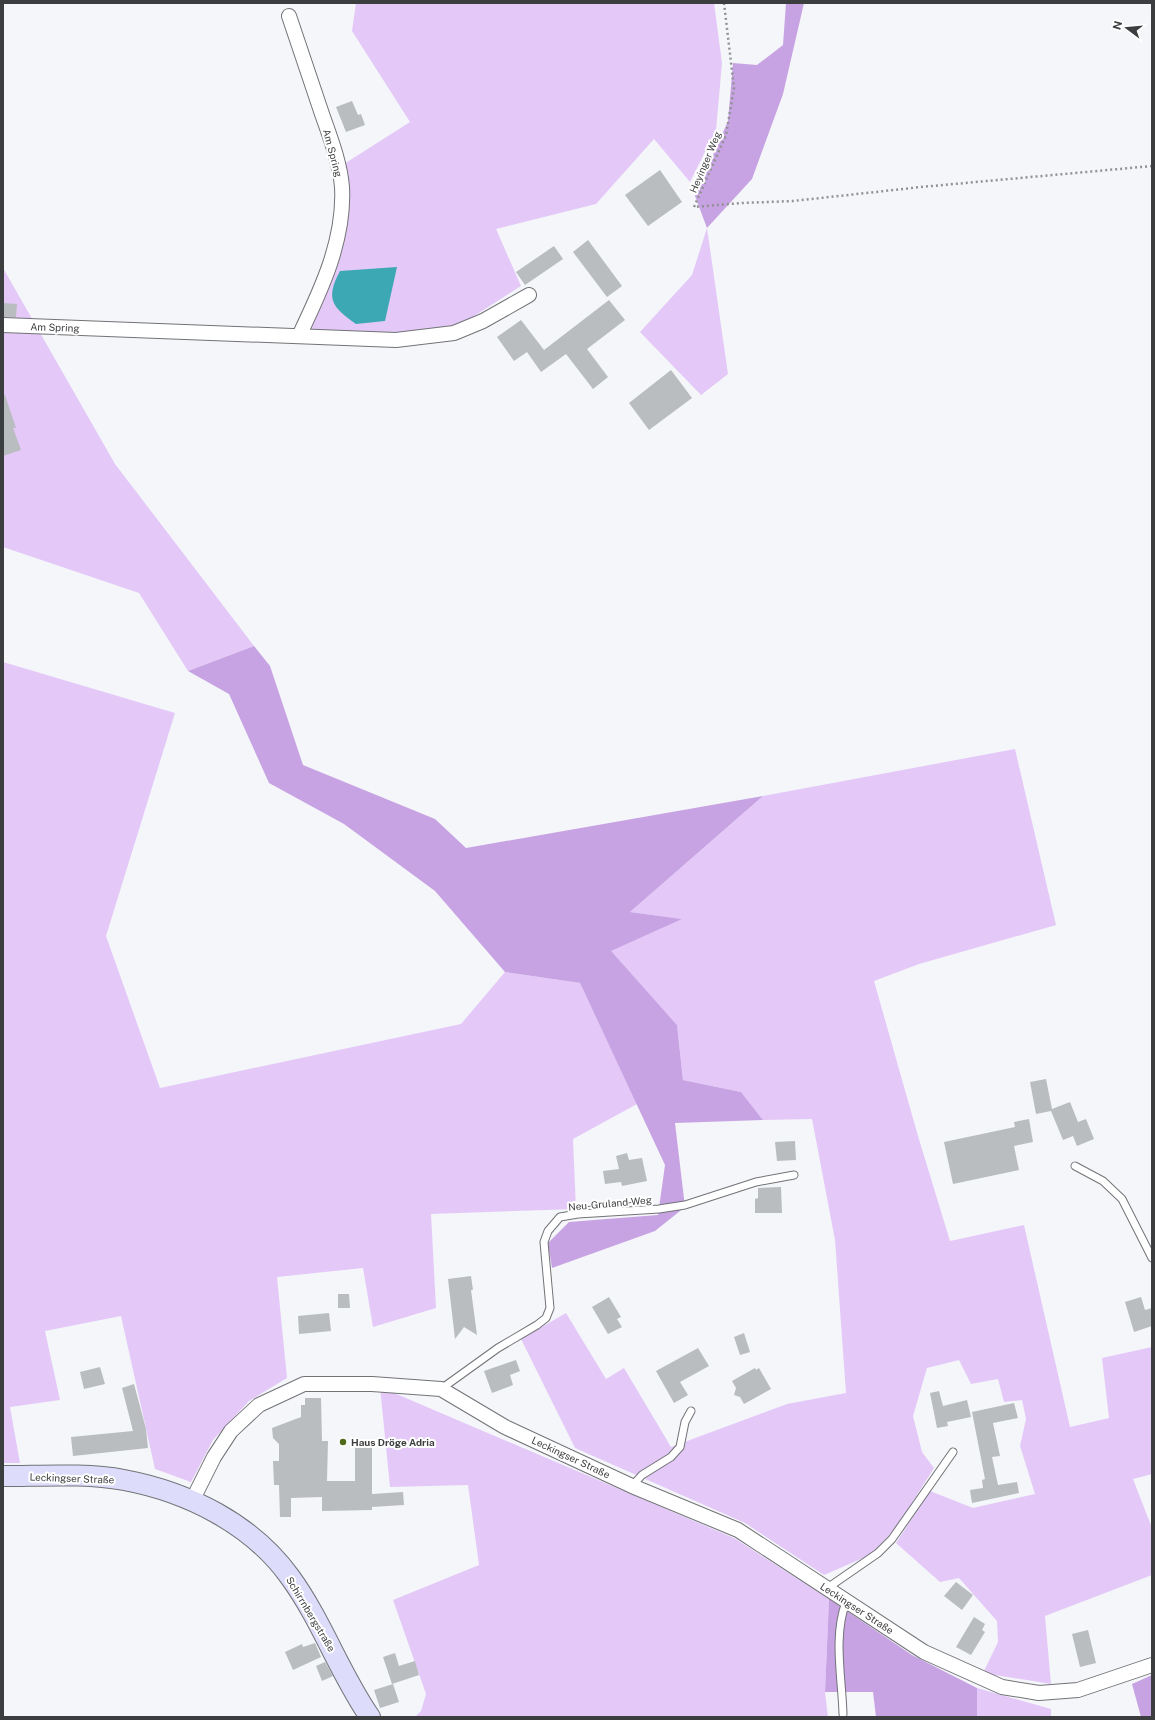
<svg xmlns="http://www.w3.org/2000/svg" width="1155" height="1720" font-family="'Public Sans',sans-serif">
  <rect width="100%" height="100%" fill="#f4f6fa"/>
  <g fill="#e4c9f8">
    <path d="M356 3H714L722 63 716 130 690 182 654 139 596 204 496 229 521 286 454 329 395 336 309 333V328L336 259 344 164 410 122 352 31Z"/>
    <path d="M707 228 728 374 701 395 640 332 692 275Z"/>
    <path d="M3 268 115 464 254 646 188 671 139 593 3 547Z"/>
    <path d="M3 662 175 713 106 936 160 1088 461 1024 505 972 580 983 637 1104 573 1139 576 1209 431 1214 436 1308 373 1327 363 1268 277 1277 287 1378 249 1401 213 1440 191 1482 155 1469 121 1316 45 1331 60 1400 10 1407 20 1463H3Z"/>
    <path d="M1015 749 1056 925 919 964 874 981 918 1136 950 1241 1024 1225 1070 1427 1109 1418 1102 1358 1152 1347V1474L1133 1479 1152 1528V1575L1045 1616 1051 1684 983 1673 998 1642 997 1621 959 1578 940 1582 896 1543 930 1491 973 1508 1035 1494 1020 1446 1026 1419 1022 1400 1004 1402 998 1379 971 1384 959 1360 927 1368 913 1416 922 1452 934 1468 896 1528 870 1555 824 1575 745 1523 575 1448 521 1339 566 1313 606 1379 624 1368 671 1447 787 1404 846 1393 835 1240 812 1119 763 1120 741 1092 683 1080 677 1025 610 951 681 919 630 912 763 796Z"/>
    <path d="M380 1387 734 1538 829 1599 825 1692 828 1717H415L421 1711 426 1694 393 1600 479 1565 468 1485 390 1487Z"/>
    <path d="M977 1688 1051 1709V1717H977Z"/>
  </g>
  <g fill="#c8a3e3">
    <path d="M786 3H804L783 94 752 179 707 228 695 196 728 121 733 63 757 65 783 45Z"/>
    <path d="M254 646 270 666 303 765 435 819 466 848 763 796 630 912 682 919 611 951 677 1025 683 1080 741 1092 763 1120 675 1123 685 1207 655 1231 552 1268 548 1243 569 1222 658 1215 665 1165 580 983 505 972 435 891 344 824 269 783 229 694 188 671Z"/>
    <path d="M829 1599 912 1655 977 1688V1717H876L873 1692H825Z"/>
    <path d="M1152 1675V1717H1141L1132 1684Z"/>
  </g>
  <path fill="#3ca8b4" d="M397 267 385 321 356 324C332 307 325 299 340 271Z"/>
  <g fill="#b9bdbf">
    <path d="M352 101 358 115 361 114 365 125 346 132 336 107Z"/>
    <path d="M660 170 682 202 648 226 625 195Z"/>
    <path d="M588 240 622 286 607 297 573 252Z"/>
    <path d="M554 246 563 259 525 285 516 272Z"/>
    <path d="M609 300 625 320 587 349 608 377 593 389 566 354 541 372 527 352 514 361 497 337 521 320 544 350Z"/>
    <path d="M3 303 17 304 16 317H3Z"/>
    <path d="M671 370 692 398 649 430 629 403Z"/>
    <path d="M3 395H5L16 428H13L21 450 3 456Z"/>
    <path d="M1046 1079 1052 1109 1070 1102 1078 1122 1086 1119 1094 1139 1077 1146 1073 1136 1063 1140 1051 1111 1036 1114 1030 1082Z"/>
    <path d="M1029 1119 1033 1142 1014 1146 1019 1170 953 1184 944 1142 1015 1127 1014 1122Z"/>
    <path d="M795 1141 796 1160 777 1161 775 1142Z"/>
    <path d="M627 1153 629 1160 642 1158 647 1181 622 1186 621 1182 605 1184 603 1171 619 1169 616 1156Z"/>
    <path d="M781 1187 782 1213H755V1199L758 1198V1188Z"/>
    <path d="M471 1276 473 1290H471L477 1335 464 1327 455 1339 448 1279Z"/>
    <path d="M338 1294H349L350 1308H338Z"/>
    <path d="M609 1297 621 1317 617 1319 622 1327 608 1334 592 1307Z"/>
    <path d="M1141 1297 1145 1310 1152 1308V1326L1134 1332 1125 1302Z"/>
    <path d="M329 1313 331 1331 299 1334 298 1316Z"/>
    <path d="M744 1333 750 1352 740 1355 734 1337Z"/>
    <path d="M698 1348 709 1366 680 1382 688 1395 674 1403 656 1371Z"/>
    <path d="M516 1360 520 1371 510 1375 513 1385 492 1393 484 1371Z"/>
    <path d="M100 1367 105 1384 84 1389 80 1372Z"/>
    <path d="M755 1368 756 1370 759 1368 771 1389 744 1404 740 1397 734 1395 736 1388 732 1381Z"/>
    <path d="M134 1384 146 1429 148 1448 73 1456 71 1437 133 1431 122 1388Z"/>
    <path d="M939 1391 943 1406 967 1400 971 1417 947 1422 948 1426 937 1428 930 1393Z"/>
    <path d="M305 1398H321L322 1441H328L327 1481H355V1440H372V1494L403 1492 404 1505 372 1507V1510L322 1511V1497L291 1498V1517H280L279 1485H274L273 1461H279V1444L273 1438 272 1428 301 1417V1405H305Z"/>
    <path d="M1014 1403 1018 1418 993 1423 1000 1456 992 1457 998 1485 1017 1482 1019 1493 972 1503 970 1490 983 1488 982 1480 985 1479 972 1412Z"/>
    <path d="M956 1582 973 1595 962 1610 944 1596Z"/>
    <path d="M974 1617 985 1624 982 1630 985 1632 971 1655 956 1647Z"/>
    <path d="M1088 1630 1096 1663 1080 1667 1072 1634Z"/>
    <path d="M315 1643 321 1657 293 1670 285 1652 302 1644 303 1647Z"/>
    <path d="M395 1653 399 1666 415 1661 419 1675 392 1684 383 1657Z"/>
    <path d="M325 1662 333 1676 322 1681 316 1666Z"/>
    <path d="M393 1684 399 1702 380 1708 374 1690Z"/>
  </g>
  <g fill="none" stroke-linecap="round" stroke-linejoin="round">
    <defs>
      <g id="lane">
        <path d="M1075 1166 1103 1181 1122 1199 1152 1258"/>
        <path d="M441 1389 498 1348 537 1325 546 1318 550 1308 544 1242 548 1231 560 1217 578 1214 659 1209 685 1205 756 1182 794 1175"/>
        <path d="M632 1486 642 1475 671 1457 680 1447 685 1422 691 1411"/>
        <path d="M826 1589 878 1553 892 1539 953 1452"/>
        <path d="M843 1714C842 1678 833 1636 846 1602"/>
      </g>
      <g id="street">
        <path d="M289 16C300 49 311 81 322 114 330 137 340 162 342 187 345 240 321 290 299 336"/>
        <path d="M3 325 396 340 454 333 483 321 529 295"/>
        <path d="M192 1501 214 1457 231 1431 259 1405 304 1384H372L441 1389 505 1427 632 1486 738 1530 924 1652 1002 1687 1039 1693 1078 1690 1152 1665"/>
      </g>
      <path id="secondary" d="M3 1476C43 1476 85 1473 124 1480 188 1492 252 1524 290 1577 322 1621 340 1674 370 1717"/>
    </defs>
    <use href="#lane" stroke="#717376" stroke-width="9"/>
    <use href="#street" stroke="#717376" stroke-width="16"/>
    <use href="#secondary" stroke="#717376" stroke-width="22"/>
    <path stroke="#909294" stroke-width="2.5" stroke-dasharray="2 3" stroke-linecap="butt" d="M724 3 734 88 726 135 694 207 742 203 793 201 921 187 1152 166"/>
    <use href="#lane" stroke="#fff" stroke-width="7"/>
    <use href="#street" stroke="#fff" stroke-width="14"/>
    <use href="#secondary" stroke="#dedcfb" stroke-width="20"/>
  </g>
  <circle fill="#506a1c" stroke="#fff" stroke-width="1.5" cx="343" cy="1442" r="4"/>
  <g text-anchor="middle" stroke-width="4" stroke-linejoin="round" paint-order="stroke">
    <g font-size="10" fill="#3c3d3e" stroke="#fff">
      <text transform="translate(333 153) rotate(75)" y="4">Am Spring</text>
      <text transform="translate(705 162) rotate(-67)" y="4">Heyinger Weg</text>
      <text transform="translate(55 327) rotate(2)" y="4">Am Spring</text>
      <text transform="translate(610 1203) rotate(-5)" y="4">Neu-Gruland-Weg</text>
      <text transform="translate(571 1457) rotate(25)" y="4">Leckingser Straße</text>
      <text transform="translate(72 1478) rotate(2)" y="4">Leckingser Straße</text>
      <text transform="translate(857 1608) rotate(33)" y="4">Leckingser Straße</text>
      <text transform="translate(311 1614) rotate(59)" y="4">Schirrnbergstraße</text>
    </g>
    <g font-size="10" font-weight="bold" fill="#3c3d3e" stroke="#fff" text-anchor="start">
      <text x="351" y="1446">Haus Dröge Adria</text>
    </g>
  </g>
  <rect width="1155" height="1720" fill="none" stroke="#3c3d3e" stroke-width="8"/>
  <g transform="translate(1127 28) rotate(286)" stroke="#ffffff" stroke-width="3" paint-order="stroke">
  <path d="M0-3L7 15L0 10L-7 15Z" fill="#3c3d3e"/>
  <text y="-6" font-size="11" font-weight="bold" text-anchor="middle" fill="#3c3d3e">N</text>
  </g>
</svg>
